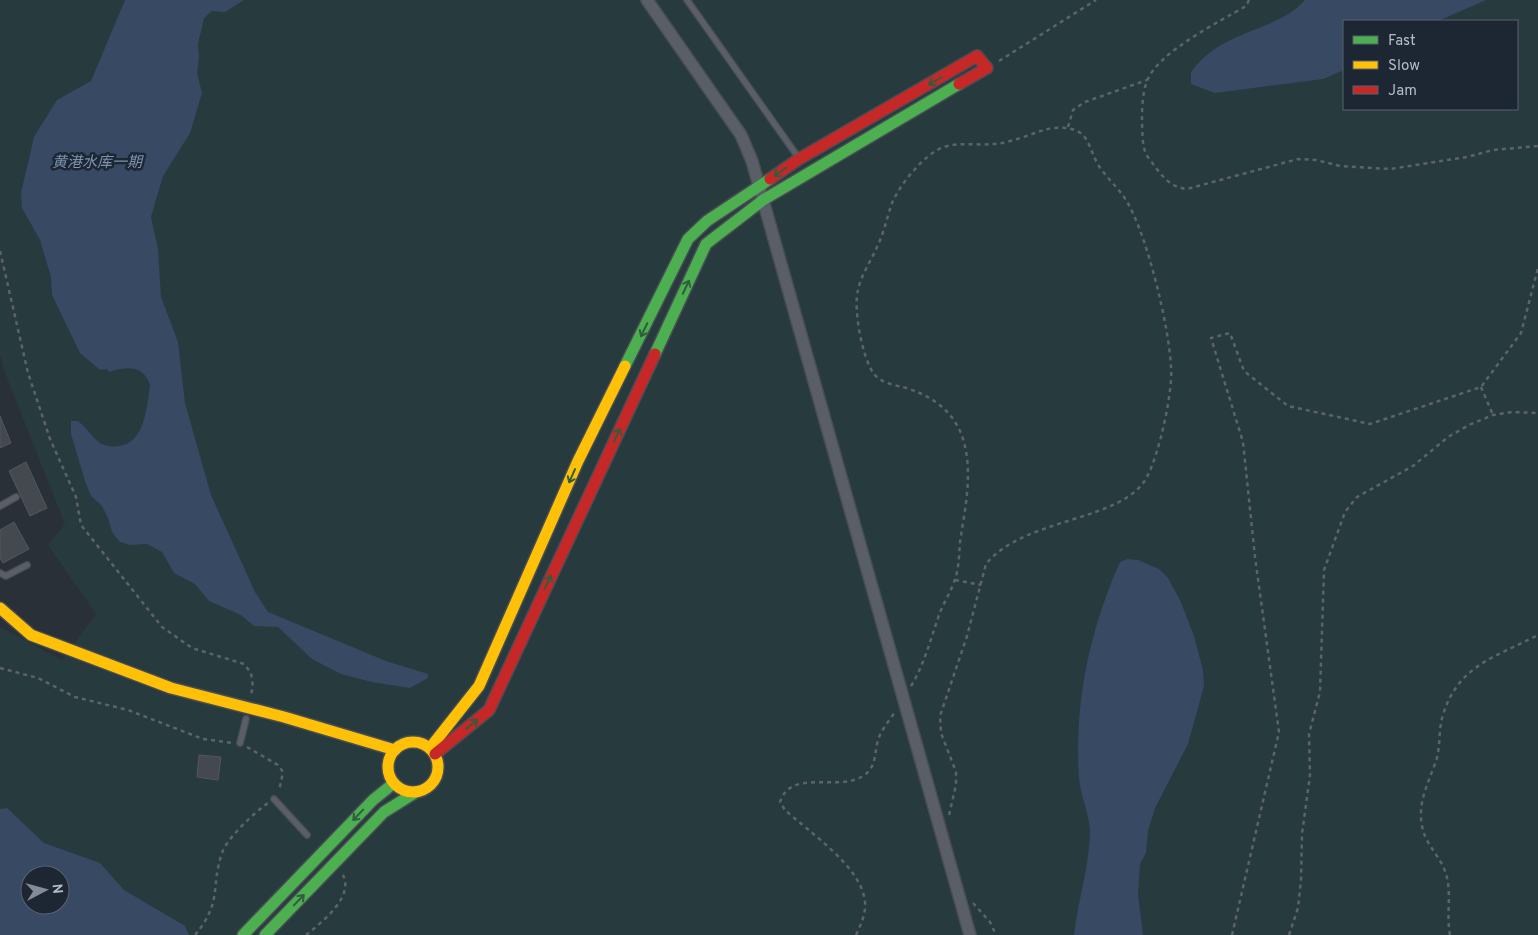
<svg xmlns="http://www.w3.org/2000/svg" width="1538" height="935" font-family="Overpass,'Noto Sans SC',sans-serif">
  <rect width="100%" height="100%" fill="#2a3038"/>
  <path fill="#273a3e" fill-rule="evenodd" d="M0 0H1538V935H0V627L62 660 96 614 48 545 65 524 5 373 0 355ZM1344 21H1517V109H1344ZM30 875H60V905H30Z"/>
  <g fill="#384963" fill-rule="evenodd">
    <path d="M125 0H244L225 12 212 11 204 18 198 44 199 57 197 73 202 93 190 133 163 176 151 217 158 249 161 297 178 342 185 403 211 495 255 592 268 612 386 661 428 674V678L410 688 372 682 341 674 312 659 278 627 254 626 241 615 209 601 195 584 174 573 162 552 147 544 130 545 120 542 112 532 108 518 102 506 91 496 85 481 71 434V421H78C86 427 92 437 100 443 104 446 114 447 119 446 145 443 147 406 150 385 143 364 126 367 109 372L107 369 100 370 80 353 52 295 51 277 40 240 22 208 21 193 34 137 57 100 91 81Z"/>
    <path d="M1305 0H1486L1438 21H1344V70L1323 79 1215 93 1191 84V72C1199 61 1210 51 1223 44 1249 29 1285 23 1305 0Z"/>
    <path d="M1127 559 1138 560 1159 569 1168 578 1180 600 1194 636 1203 670 1204 686 1188 744 1155 808 1148 831 1146 853 1140 864 1138 895 1143 935H1074C1078 900 1089 868 1090 833 1090 814 1080 796 1079 777 1074 703 1090 629 1120 562Z"/>
    <path d="M7 808 44 843 100 863 124 890 185 926 189 935H0V809ZM30 875H60V905H30Z"/>
  </g>
  <g fill="#444950" stroke="#52575f">
    <path d="M0 416 11 443 0 448Z"/>
    <path d="M26 462 47 508 30 516 9 471Z"/>
    <path d="M14 522 29 549 3 563 0 558V530Z"/>
    <path d="M199 755 221 757 218 780 197 777Z"/>
  </g>
  <g fill="none" stroke-linecap="round" stroke-linejoin="round">
    <defs>
      <g id="lane">
        <path d="M687 0 798 157"/>
        <path d="M0 506 16 497"/>
        <path d="M0 573 6 576 27 565"/>
        <path d="M240 743 246 719"/>
        <path d="M274 799 307 835"/>
      </g>
      <path id="street" d="M647 0 741 135 752 161 970 935"/>
      <g id="fast">
        <path d="M655 354 706 244 763 200 959 84"/>
        <path d="M625 366 688 239 707 221 770 179"/>
        <path d="M243 935 373 800 394 783"/>
        <path d="M265 935 384 812 416 792"/>
      </g>
      <g id="slow">
        <path d="M0 608 31 635 171 688 284 717 395 750"/>
        <circle cx="413" cy="767" r="25"/>
        <path d="M430 748 479 686 578 461 625 366"/>
      </g>
      <g id="jam">
        <path d="M770 179 799 159 977 56 987 68 959 84"/>
        <path d="M435 754 489 710 655 354"/>
      </g>
    </defs>
    <use href="#lane" stroke="#484c53" stroke-width="8"/>
    <use href="#street" stroke="#484c53" stroke-width="14"/>
    <use href="#fast" stroke="#484c53" stroke-width="14"/>
    <use href="#slow" stroke="#484c53" stroke-width="14"/>
    <use href="#jam" stroke="#484c53" stroke-width="14"/>
    <g stroke="#5d636a" stroke-width="2.5" stroke-dasharray="4 4" stroke-linecap="butt">
      <path d="M1249 0 1246 6C1219 22 1158 52 1147 81 1142 94 1142 110 1142 123 1143 136 1141 149 1150 160 1161 174 1168 187 1187 189L1298 159 1316 160 1340 166 1390 169 1467 157 1493 150 1538 146"/>
      <path d="M999 61 1096 0"/>
      <path d="M1068 127 1073 110 1085 102 1147 80"/>
      <path d="M0 251 28 373 50 439 76 497 81 525 162 627 192 648 244 664 251 673 253 687 251 694"/>
      <path d="M1481 387 1493 415"/>
      <path d="M955 580 981 585"/>
      <path d="M0 668 38 678 75 697 128 710 203 739 233 743"/>
      <path d="M911 686C924 665 930 641 938 618 942 605 950 594 954 582 959 570 959 555 960 542 965 508 974 470 962 436 952 409 930 395 903 387 893 385 880 382 874 374 862 358 853 308 858 290 861 275 871 261 877 247 884 233 887 217 892 203 900 185 918 163 934 152 951 140 974 146 993 144 1010 143 1028 135 1044 130 1058 126 1078 126 1086 139 1092 149 1094 160 1101 169 1109 180 1119 189 1126 200 1147 234 1169 326 1171 367 1173 393 1159 454 1147 477 1123 522 1024 517 986 564L967 636 940 716 941 733 956 772V785L949 815"/>
      <path d="M247 747 278 765 283 772 279 791"/>
      <path d="M973 903 990 922 996 935"/>
      <path d="M195 935C223 901 210 889 222 853 226 839 256 811 268 803"/>
      <path d="M306 935C322 922 356 896 342 873"/>
      <path d="M856 935C861 924 866 914 865 902 862 867 809 832 785 810L780 802C791 768 838 792 863 776 879 766 873 749 880 735 884 727 890 719 895 712"/>
      <path d="M1232 935 1279 732 1255 557 1243 442 1211 338 1230 333 1244 371 1288 406 1370 424 1481 387 1521 333 1538 268"/>
      <path d="M1289 935 1298 908 1301 880 1302 834 1310 775 1309 734 1320 692 1324 570 1345 512 1357 497 1413 466 1448 437 1469 425 1493 415 1512 412 1538 413"/>
      <path d="M1450 935C1446 915 1452 893 1446 874 1442 859 1427 846 1423 830 1416 805 1428 784 1436 761 1441 746 1438 730 1443 715 1458 665 1496 657 1538 635"/>
    </g>
    <use href="#lane" stroke="#5a5e66" stroke-width="5.5"/>
    <use href="#street" stroke="#5a5e66" stroke-width="11"/>
    <use href="#fast" stroke="#4caf50" stroke-width="11"/>
    <use href="#slow" stroke="#ffc107" stroke-width="11"/>
    <use href="#jam" stroke="#c62828" stroke-width="11"/>
  </g>
  <defs><path id="oneway-shaft" d="M-6 0H5M1.5-3L5.5 0L1.5 3" fill="none" stroke-width="1.6" stroke-linecap="round" stroke-linejoin="round" transform="scale(1.25)"/></defs>
  <g stroke="#305d3f">
    <use href="#oneway-shaft" transform="translate(935 81) rotate(150)"/>
    <use href="#oneway-shaft" transform="translate(780 172) rotate(146)"/>
    <use href="#oneway-shaft" transform="translate(686 287) rotate(-65)"/>
    <use href="#oneway-shaft" transform="translate(644 330) rotate(116)"/>
    <use href="#oneway-shaft" transform="translate(617 435) rotate(-65)"/>
    <use href="#oneway-shaft" transform="translate(572 476) rotate(114)"/>
    <use href="#oneway-shaft" transform="translate(548 582) rotate(-65)"/>
    <use href="#oneway-shaft" transform="translate(472 724) rotate(-39)"/>
    <use href="#oneway-shaft" transform="translate(358 815) rotate(134)"/>
    <use href="#oneway-shaft" transform="translate(299 900) rotate(-46)"/>
  </g>
  <g text-anchor="middle" stroke-width="5" stroke-linejoin="round" paint-order="stroke">
    <g font-size="15" font-style="italic" fill="#7c92b1" stroke="#1d2633">
      <text x="97" y="167">黄港水库一期</text>
    </g>
  </g>
  <rect x="1343" y="20" width="175" height="90" fill="#1d2633" stroke="#59626f"/>
  <rect x="1353" y="36" width="25" height="8" fill="#4caf50" stroke="#59626f"/>
  <text x="1388" y="45" font-size="15" fill="#b4bcc9">Fast</text>
  <rect x="1353" y="61" width="25" height="8" fill="#ffc107" stroke="#59626f"/>
  <text x="1388" y="70" font-size="15" fill="#b4bcc9">Slow</text>
  <rect x="1353" y="86" width="25" height="8" fill="#c62828" stroke="#59626f"/>
  <text x="1388" y="95" font-size="15" fill="#b4bcc9">Jam</text>
  <g transform="translate(45 890) rotate(84)"><circle r="24" fill="#1d2633" stroke="#59626f"/>
  <path d="M0-4L9 19L0 12L-9 19Z" fill="#848b96"/>
  <text y="-8" font-size="14" font-weight="bold" text-anchor="middle" fill="#b4bcc9">N</text>
  </g>
</svg>
